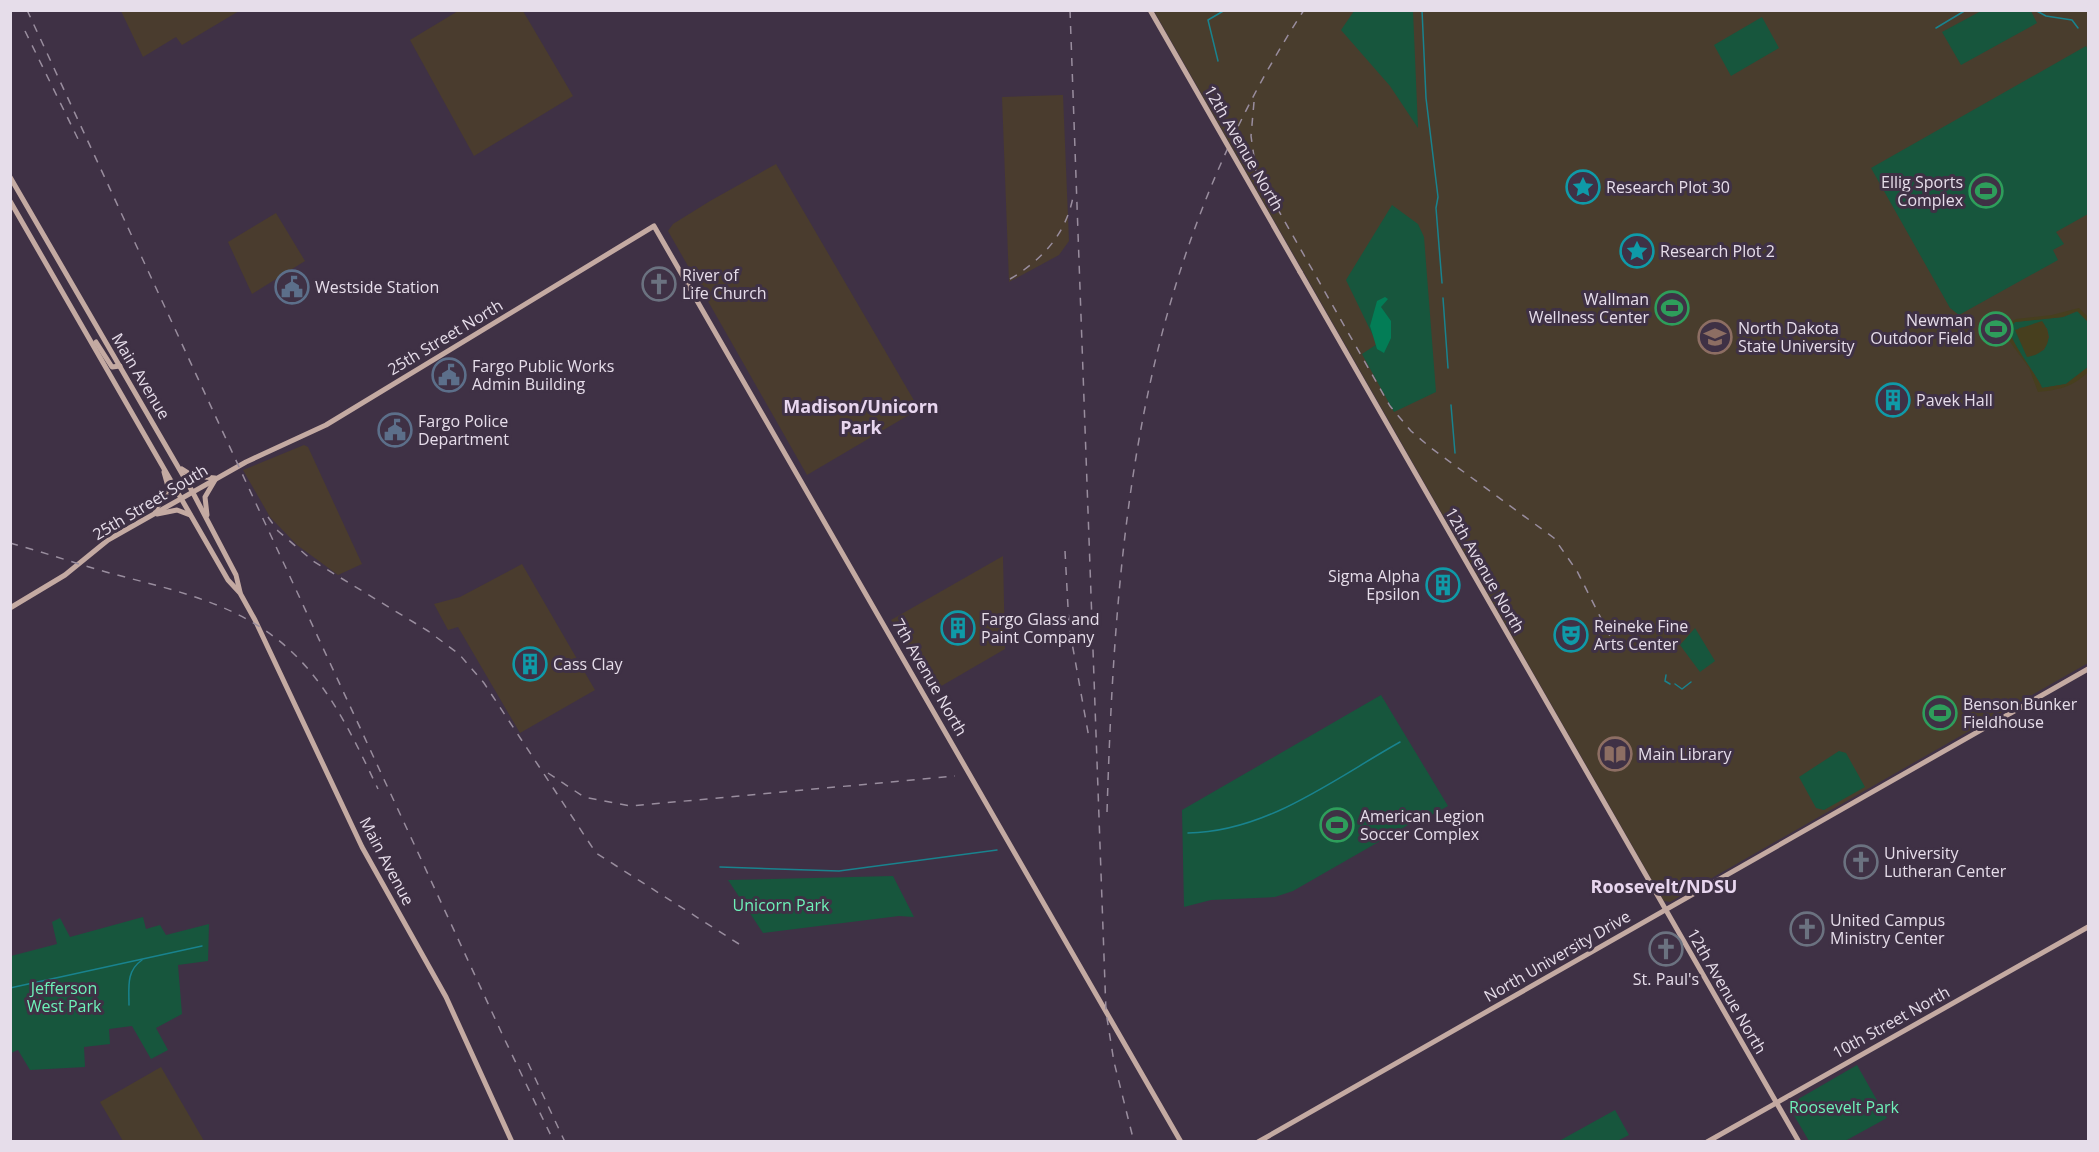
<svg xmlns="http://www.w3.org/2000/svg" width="2099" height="1152" font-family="'Open Sans',sans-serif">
  <rect width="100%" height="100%" fill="#3f3145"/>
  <g fill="#4a3c2e">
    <path d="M121 11H239L182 45 176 37 143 57Z"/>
    <path d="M458 11H523L573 96 474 156 410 40Z"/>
    <path d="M1063 95 1069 241 1059 255 1009 282 1002 97Z"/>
    <path d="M776 164 919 409 807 475 668 231 673 224 710 201Z"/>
    <path d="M276 213 305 261 252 294 228 242Z"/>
    <path d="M304 445 308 447 362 564 338 575 297 545 270 517 243 470Z"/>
    <path d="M1003 556 1005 649 931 692 891 620Z"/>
    <path d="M522 564 595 690 520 733 458 627 448 630 434 604 460 597Z"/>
  </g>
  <g fill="#493d2d">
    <path d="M1154 11H2088V663L1670 902 1664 901Z"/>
    <path d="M161 1067 204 1141H123L100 1102Z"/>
  </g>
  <g fill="#17563d" fill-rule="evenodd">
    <path d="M1354 11H1413L1418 128 1390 86 1341 30Z"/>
    <path d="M1981 11H2031L2037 23 1961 65 1942 32Z"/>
    <path d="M1762 17 1779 48 1731 76 1714 45Z"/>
    <path d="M2086 46 2088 50V214L2056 232 2064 244 2053 250 2058 260 1959 315 1950 308 1871 168Z"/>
    <path d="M1392 205 1418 224 1424 237 1436 392 1394 412 1362 354 1377 344 1346 280Z"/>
    <path d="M2078 311 2088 322V367L2066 384 2042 388C2036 372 2007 340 2010 327L2015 322 2063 317ZM2031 326 2047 328 2049 337 2044 350 2027 356 2018 335 2019 328Z"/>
    <path d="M1695 628 1715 661 1700 672 1680 645Z"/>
    <path d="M1381 695 1448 806 1424 819 1422 817 1293 891 1275 897 1211 900 1184 907 1182 810Z"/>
    <path d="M1839 751 1846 753 1865 787 1824 810 1816 808 1799 777Z"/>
    <path d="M893 876 914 917 899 916 763 933 728 880Z"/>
    <path d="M143 917 146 929 160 925 166 935 209 924 208 961 178 965 182 1014 156 1028 168 1050 151 1059 132 1026 109 1029 110 1044 84 1047 85 1067 30 1070 18 1050 11 1053V956L57 944 52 922 60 918 70 937Z"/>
    <path d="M1857 1065 1887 1118 1845 1141H1809L1788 1105Z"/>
    <path d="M1615 1110 1629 1135 1617 1141H1559Z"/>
  </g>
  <path fill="#037d56" d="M1385 297 1388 299 1381 307 1391 321V338L1384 353 1377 349 1370 326 1377 301Z"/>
  <g fill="#473f1e">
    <path d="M2079 308 2088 317V322L2077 311 2063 317 2015 322 2010 327C2007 339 2036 373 2042 388L2066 384 2088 367V372C2073 387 2058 390 2038 392L2029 368 2008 339 2007 326 2016 319 2052 315Z"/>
    <path d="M2042 321C2055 338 2047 354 2027 357L2015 330Z"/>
  </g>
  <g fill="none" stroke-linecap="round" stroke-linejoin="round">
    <g stroke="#19838e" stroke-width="1.5">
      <path d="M1422 10 1426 98 1438 197 1436 208 1442 283"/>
      <path d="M2035 10 2046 16 2072 20 2078 28"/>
      <path d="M1936 28 1966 10"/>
      <path d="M1218 61 1208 20 1225 10"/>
      <path d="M1443 298 1448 368"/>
      <path d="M1451 405 1455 453"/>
      <path d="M1666 675 1665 681 1670 684"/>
      <path d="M1675 684 1682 689 1691 682"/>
      <path d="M1188 833C1267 832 1334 779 1400 742"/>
      <path d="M720 867 839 871 997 850"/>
      <path d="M10 988 202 946"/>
      <path d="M129 1005C129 987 126 971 142 960"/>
    </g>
    <g stroke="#c4aaa2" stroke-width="5">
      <path d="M10 177 192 491 236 575 240 592"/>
      <path d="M10 201 228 580 240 593 255 620 362 847 446 997 512 1142"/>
      <path d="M1300 272 1799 1142"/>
      <path d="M96 342 112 367 120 366"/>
      <path d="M182 469 193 476 215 478"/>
      <path d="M155 510 169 490 164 472"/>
      <path d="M157 514 177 510 190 515"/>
      <path d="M207 515 205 497 215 480"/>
      <path d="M10 608 65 575 108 540 246 462 326 425 654 226 1181 1142"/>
      <path d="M1258 1142 2088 669"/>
      <path d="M1707 1142 2088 927"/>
    </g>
    <g stroke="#998d9e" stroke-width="1.5" stroke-dasharray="8 8" stroke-linecap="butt">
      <path d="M27 10 504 1038 554 1142"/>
      <path d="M1070 10 1106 1012 1114 1062 1134 1142"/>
      <path d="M25 31 80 143"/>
      <path d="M1254 102 1251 136 1256 171 1390 406 1411 431 1431 448 1554 538 1577 571 1617 650"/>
      <path d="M1010 279C1042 260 1066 234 1073 197"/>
      <path d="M268 517 278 531 313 561 428 631 459 654 484 683 596 853 739 944"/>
      <path d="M10 543C43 552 74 563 106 572 176 591 246 604 298 658 334 695 356 743 378 789"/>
      <path d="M1065 551 1069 626 1089 738"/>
      <path d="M548 773 584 797 631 806 955 776"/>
      <path d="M1107 812C1116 519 1140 263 1304 10"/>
      <path d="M528 1063 565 1142"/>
    </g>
    <path stroke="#c4aaa2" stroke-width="5" d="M1150 10 1300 272"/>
  </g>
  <defs>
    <symbol id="sight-ring" viewBox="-11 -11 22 22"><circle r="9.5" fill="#3f3145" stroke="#0f9aa8" stroke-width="1.5"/><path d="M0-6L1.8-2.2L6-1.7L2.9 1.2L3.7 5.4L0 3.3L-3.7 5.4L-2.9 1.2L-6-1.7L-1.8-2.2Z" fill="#0f9aa8"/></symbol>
    <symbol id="stadium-ring" viewBox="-11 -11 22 22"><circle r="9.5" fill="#3f3145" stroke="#2e9e5b" stroke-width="1.5"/><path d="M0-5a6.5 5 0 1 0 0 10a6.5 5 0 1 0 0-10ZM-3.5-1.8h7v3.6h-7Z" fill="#2e9e5b"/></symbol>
    <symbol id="church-ring" viewBox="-11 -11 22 22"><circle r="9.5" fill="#3f3145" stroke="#6b7280" stroke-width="1.5"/><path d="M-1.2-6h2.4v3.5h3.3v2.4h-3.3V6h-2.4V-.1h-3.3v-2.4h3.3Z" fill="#6b7280"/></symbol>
    <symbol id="civic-ring" viewBox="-11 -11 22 22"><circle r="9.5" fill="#3f3145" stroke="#5c6f8a" stroke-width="1.5"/><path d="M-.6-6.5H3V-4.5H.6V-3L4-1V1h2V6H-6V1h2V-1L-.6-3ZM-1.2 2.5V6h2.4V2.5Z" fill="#5c6f8a"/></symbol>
    <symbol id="university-ring" viewBox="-11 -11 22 22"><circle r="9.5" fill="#3f3145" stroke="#8d6e63" stroke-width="1.5"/><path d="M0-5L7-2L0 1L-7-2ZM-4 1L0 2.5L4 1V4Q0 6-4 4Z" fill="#8d6e63"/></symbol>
    <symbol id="building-ring" viewBox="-11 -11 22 22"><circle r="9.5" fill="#3f3145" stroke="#0f9aa8" stroke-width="1.5"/><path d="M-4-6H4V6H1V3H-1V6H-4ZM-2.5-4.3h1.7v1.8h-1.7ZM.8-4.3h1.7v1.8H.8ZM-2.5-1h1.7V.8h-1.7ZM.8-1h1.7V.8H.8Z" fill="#0f9aa8"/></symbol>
    <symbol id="theatre-ring" viewBox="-11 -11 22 22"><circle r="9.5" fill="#3f3145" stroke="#0f9aa8" stroke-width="1.5"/><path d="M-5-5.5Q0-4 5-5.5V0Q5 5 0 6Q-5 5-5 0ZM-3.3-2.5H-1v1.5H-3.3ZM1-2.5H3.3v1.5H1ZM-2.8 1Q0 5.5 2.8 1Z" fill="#0f9aa8"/></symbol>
    <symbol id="library-ring" viewBox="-11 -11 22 22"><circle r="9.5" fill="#3f3145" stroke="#8d6e63" stroke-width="1.5"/><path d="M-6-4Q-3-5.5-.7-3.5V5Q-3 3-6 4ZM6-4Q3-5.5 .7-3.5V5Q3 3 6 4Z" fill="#8d6e63"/></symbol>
  </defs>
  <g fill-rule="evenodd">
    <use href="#sight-ring" x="1564" y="168" width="38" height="38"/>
    <use href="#stadium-ring" x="1967" y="172" width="38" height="38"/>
    <use href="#sight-ring" x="1618" y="232" width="38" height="38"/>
    <use href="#church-ring" x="640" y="265" width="38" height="38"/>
    <use href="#civic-ring" x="273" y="268" width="38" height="38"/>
    <use href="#stadium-ring" x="1653" y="289" width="38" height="38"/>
    <use href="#stadium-ring" x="1977" y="310" width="38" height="38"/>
    <use href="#university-ring" x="1696" y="318" width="38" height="38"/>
    <use href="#civic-ring" x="430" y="356" width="38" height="38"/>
    <use href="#building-ring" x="1874" y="381" width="38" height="38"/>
    <use href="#civic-ring" x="376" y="411" width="38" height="38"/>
    <use href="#building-ring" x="1424" y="566" width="38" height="38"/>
    <use href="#building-ring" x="939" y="609" width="38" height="38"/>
    <use href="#theatre-ring" x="1552" y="616" width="38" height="38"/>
    <use href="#building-ring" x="511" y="645" width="38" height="38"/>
    <use href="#stadium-ring" x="1921" y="694" width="38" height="38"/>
    <use href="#library-ring" x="1596" y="735" width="38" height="38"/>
    <use href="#stadium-ring" x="1318" y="806" width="38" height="38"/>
    <use href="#church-ring" x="1842" y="843" width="38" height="38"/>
    <use href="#church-ring" x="1788" y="910" width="38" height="38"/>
    <use href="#church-ring" x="1647" y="930" width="38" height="38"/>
  </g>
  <g text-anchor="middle" stroke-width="6" stroke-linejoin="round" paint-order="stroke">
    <g font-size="16" fill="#e6ddea" stroke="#3f3145">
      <text transform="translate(1244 148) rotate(60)" y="6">12th Avenue North</text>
      <text transform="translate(445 337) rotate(-31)" y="6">25th Street North</text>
      <text transform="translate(141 376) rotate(59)" y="6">Main Avenue</text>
      <text transform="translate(150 502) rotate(-31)" y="6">25th Street South</text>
      <text transform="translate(1485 570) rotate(60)" y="6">12th Avenue North</text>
      <text transform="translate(930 677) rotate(60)" y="6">7th Avenue North</text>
      <text transform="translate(387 861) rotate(62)" y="6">Main Avenue</text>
      <text transform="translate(1557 956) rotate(-30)" y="6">North University Drive</text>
      <text transform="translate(1727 991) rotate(60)" y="6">12th Avenue North</text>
      <text transform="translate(1891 1022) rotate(-29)" y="6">10th Street North</text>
    </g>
    <g font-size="16" fill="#e6ddea" stroke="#3f3145" text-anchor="start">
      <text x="1963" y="188" text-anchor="end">Ellig Sports<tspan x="1963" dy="18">Complex</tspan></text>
      <text x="1606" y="193">Research Plot 30</text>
      <text x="1660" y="257">Research Plot 2</text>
      <text x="682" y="281">River of<tspan x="682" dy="18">Life Church</tspan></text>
      <text x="315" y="293">Westside Station</text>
      <text x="1649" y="305" text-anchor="end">Wallman<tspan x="1649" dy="18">Wellness Center</tspan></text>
      <text x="1973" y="326" text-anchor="end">Newman<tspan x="1973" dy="18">Outdoor Field</tspan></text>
      <text x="1738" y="334">North Dakota<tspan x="1738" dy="18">State University</tspan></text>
      <text x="472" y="372">Fargo Public Works<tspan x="472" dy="18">Admin Building</tspan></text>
      <text x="1916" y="406">Pavek Hall</text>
      <text x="418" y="427">Fargo Police<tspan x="418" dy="18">Department</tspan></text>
      <text x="1420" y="582" text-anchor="end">Sigma Alpha<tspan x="1420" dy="18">Epsilon</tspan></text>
      <text x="981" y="625">Fargo Glass and<tspan x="981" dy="18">Paint Company</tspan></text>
      <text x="1594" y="632">Reineke Fine<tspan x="1594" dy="18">Arts Center</tspan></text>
      <text x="553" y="670">Cass Clay</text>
      <text x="1963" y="710">Benson Bunker<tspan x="1963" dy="18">Fieldhouse</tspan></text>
      <text x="1638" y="760">Main Library</text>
      <text x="1360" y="822">American Legion<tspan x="1360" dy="18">Soccer Complex</tspan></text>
      <text x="1884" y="859">University<tspan x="1884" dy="18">Lutheran Center</tspan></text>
      <text x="1830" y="926">United Campus<tspan x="1830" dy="18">Ministry Center</tspan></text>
      <text x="1666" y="985" text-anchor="middle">St. Paul's</text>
    </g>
    <g font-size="16" fill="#6ef2b9" stroke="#3f3145">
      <text x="781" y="911">Unicorn Park</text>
      <text x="64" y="994">Jefferson<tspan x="64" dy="18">West Park</tspan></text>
      <text x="1844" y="1113">Roosevelt Park</text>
    </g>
    <g font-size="18" font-weight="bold" fill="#e8d6ef" stroke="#3f3145">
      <text x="861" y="413">Madison/Unicorn<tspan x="861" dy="21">Park</tspan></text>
      <text x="1664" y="893">Roosevelt/NDSU</text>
    </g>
  </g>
  <rect width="2099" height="1152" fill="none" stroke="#e6ddea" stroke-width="24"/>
</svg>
